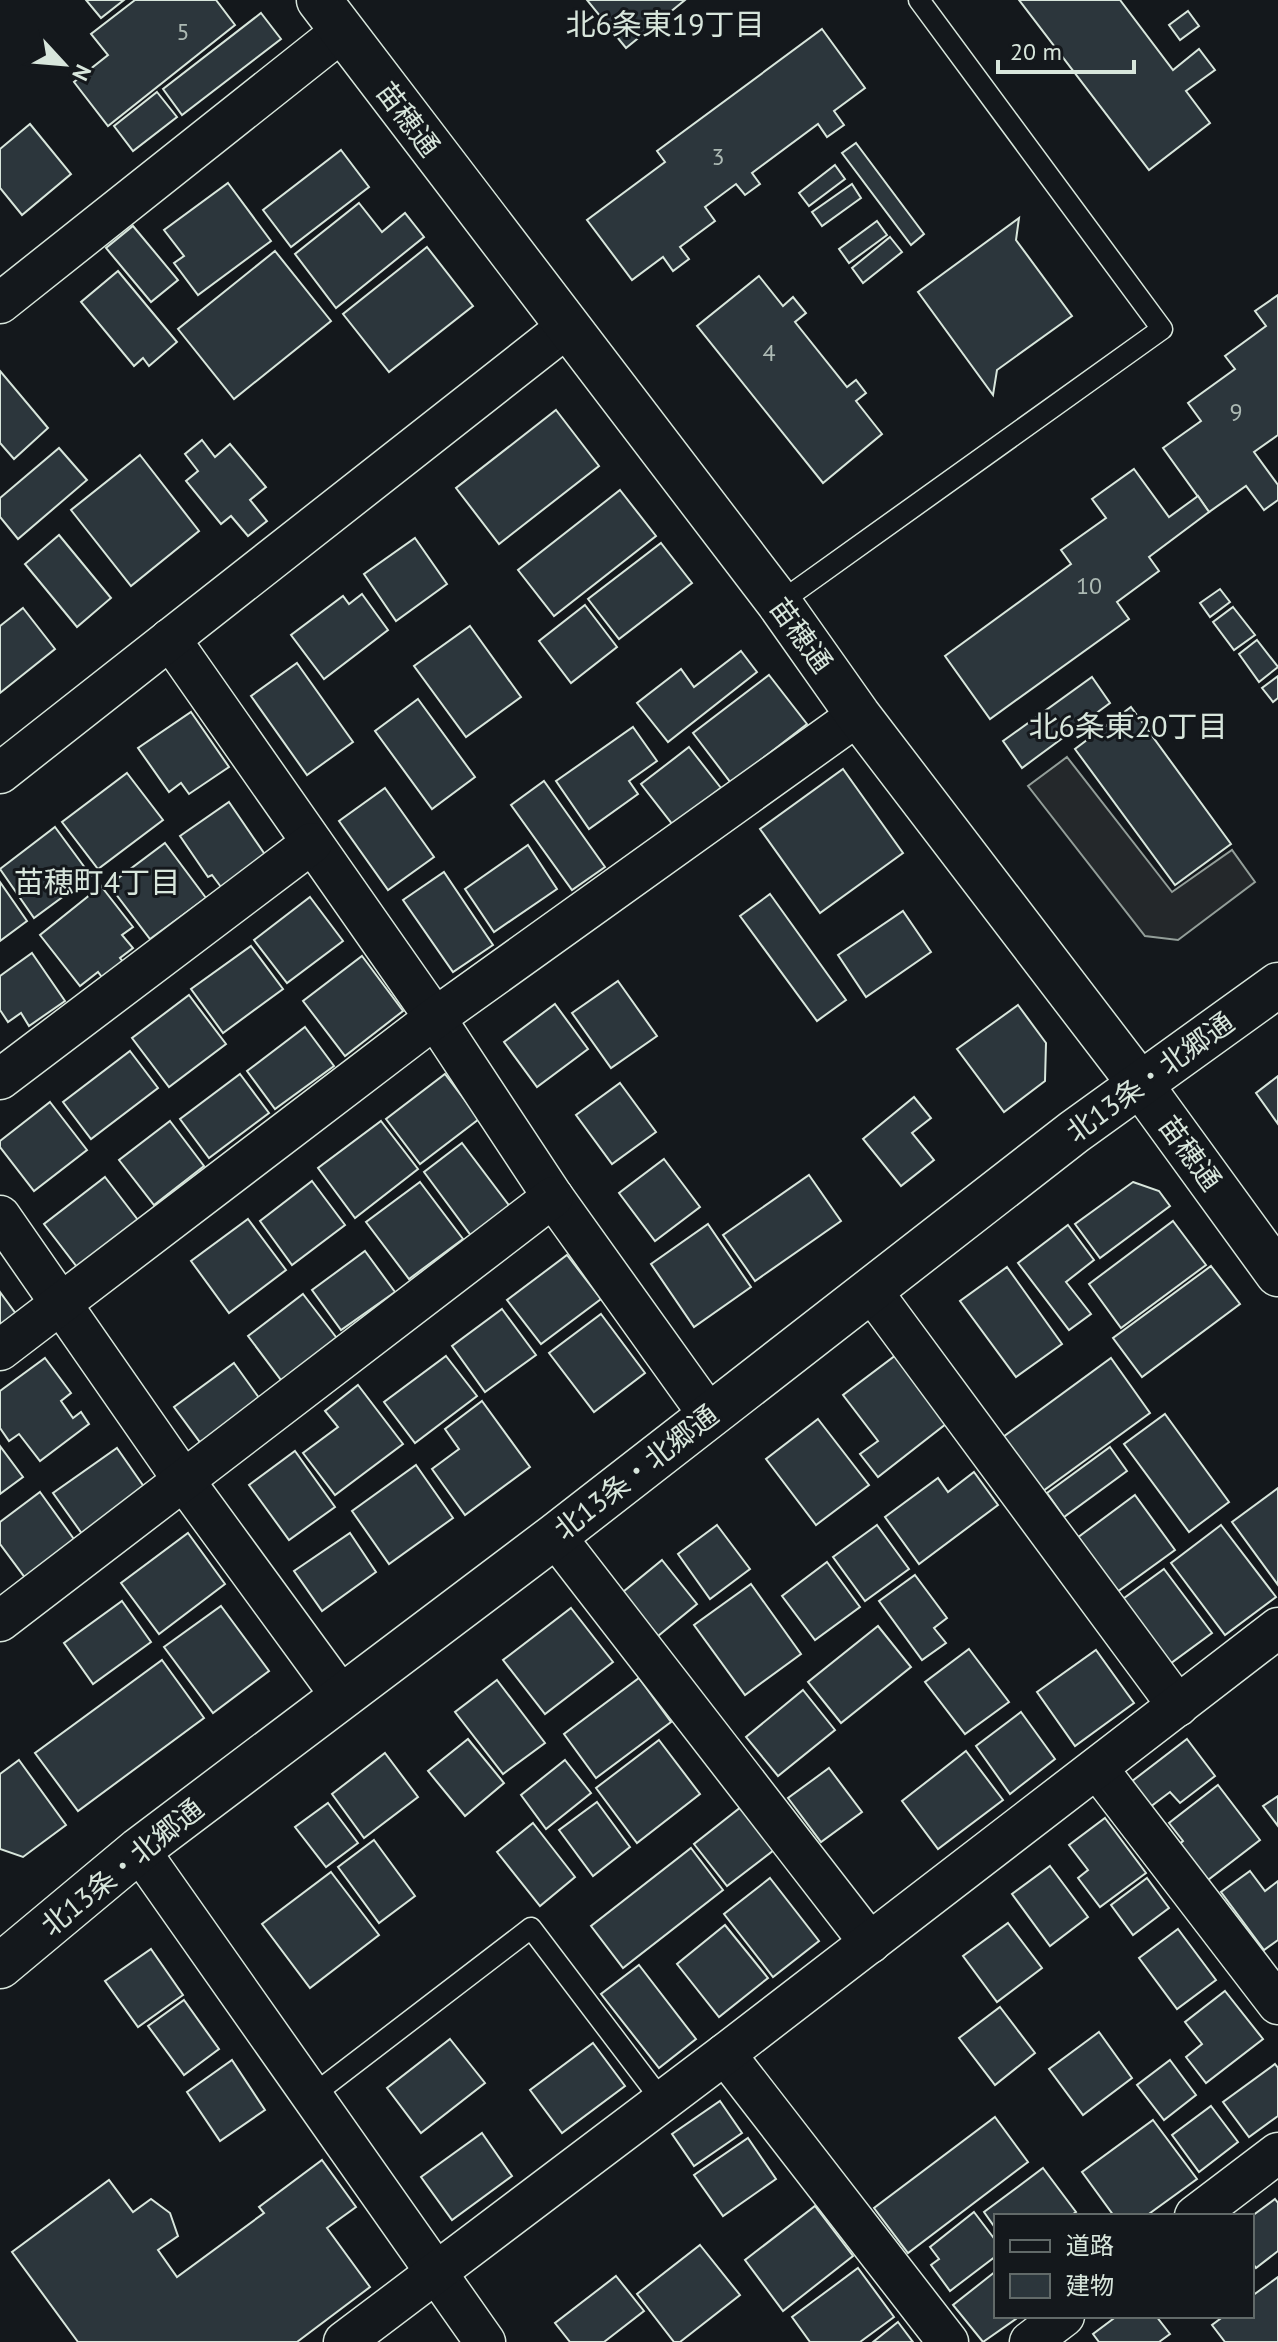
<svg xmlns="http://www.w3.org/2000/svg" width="1278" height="2342" font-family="'PT Sans','Noto Sans JP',sans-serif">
  <rect width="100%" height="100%" fill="#14181c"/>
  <path fill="#24282b" stroke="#939e99" stroke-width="2" d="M1067 757 1172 892 1232 850 1255 882 1178 940 1145 936 1028 786Z"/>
  <g fill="#2c363c" stroke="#d8e6dc" stroke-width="2">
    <path d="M86 0H124L101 18Z"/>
    <path d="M135 0H216L235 25 108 126 74 82 108 55 91 34Z"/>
    <path d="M587 0H685L626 48Z"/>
    <path d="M1019 0H1120L1173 70 1199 49 1215 70 1186 91 1210 123 1149 170Z"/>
    <path d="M1188 11 1199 26 1180 40 1169 25Z"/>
    <path d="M261 13 281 39 182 115 163 89Z"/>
    <path d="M822 29 865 88 834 111 844 125 827 137 818 124 752 173 760 184 745 195 736 184 705 207 715 221 680 247 689 259 673 271 663 257 632 280 587 220 665 162 657 151Z"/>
    <path d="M157 92 177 117 133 151 114 126Z"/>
    <path d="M30 124 71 174 22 215 0 188V149Z"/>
    <path d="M856 143 924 234 911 245 842 153Z"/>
    <path d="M341 150 369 187 291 247 263 210Z"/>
    <path d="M835 165 845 179 809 206 799 193Z"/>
    <path d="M228 183 271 241 198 295 174 263 184 256 164 230Z"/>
    <path d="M852 184 861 198 822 226 812 212Z"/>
    <path d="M359 203 382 232 405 213 424 237 336 308 295 254Z"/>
    <path d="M1019 218 1016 240 1072 316 997 370 993 395 918 292Z"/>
    <path d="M877 221 887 235 849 263 839 249Z"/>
    <path d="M133 226 178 280 151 302 106 248Z"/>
    <path d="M890 237 902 252 863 283 852 268Z"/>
    <path d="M427 247 473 306 389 372 343 314Z"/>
    <path d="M275 251 331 321 234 399 178 329Z"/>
    <path d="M118 271 177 342 149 366 143 358 134 366 81 302Z"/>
    <path d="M759 276 783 306 793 297 806 313 795 322 847 387 856 380 866 393 856 401 882 434 823 483 697 326Z"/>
    <path d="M1278 295V435L1254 452 1278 485V500L1264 510 1246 486 1209 512 1163 448 1201 421 1188 403 1235 369 1225 356 1266 326 1255 311Z"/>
    <path d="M0 371 48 428 14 459 0 443Z"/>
    <path d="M556 410 599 466 499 544 456 488Z"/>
    <path d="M202 440 215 457 230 444 266 487 250 500 267 521 248 536 231 516 221 524 186 481 198 471 185 454Z"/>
    <path d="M59 448 87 480 18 539 0 517V498Z"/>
    <path d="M140 455 199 531 131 586 71 510Z"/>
    <path d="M1134 469 1169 517 1198 496 1209 512 1149 557 1159 571 1117 602 1129 619 990 719 945 656 1071 564 1061 550 1106 518 1092 499Z"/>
    <path d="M620 490 656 536 554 616 518 570Z"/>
    <path d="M59 535 111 598 77 627 25 564Z"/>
    <path d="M415 538 447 584 396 621 364 574Z"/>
    <path d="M661 543 692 583 619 639 588 599Z"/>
    <path d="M1220 589 1230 602 1210 617 1200 603Z"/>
    <path d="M362 594 388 630 324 679 291 635 343 596 349 604Z"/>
    <path d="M585 605 617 647 571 683 539 641Z"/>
    <path d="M1233 607 1255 635 1234 650 1213 622Z"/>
    <path d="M23 608 55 649 0 693V626Z"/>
    <path d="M470 626 521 697 466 737 414 666Z"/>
    <path d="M1257 640 1278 667 1259 682 1239 654Z"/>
    <path d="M741 651 757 672 668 742 637 703 681 669 694 687Z"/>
    <path d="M297 663 353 742 307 775 251 696Z"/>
    <path d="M769 675 807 724 731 783 693 733Z"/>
    <path d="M1278 676V698L1273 702 1262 688Z"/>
    <path d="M1092 677 1110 703 1022 768 1003 741Z"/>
    <path d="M418 699 475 777 432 809 375 731Z"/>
    <path d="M1131 707 1231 844 1175 885 1075 749Z"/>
    <path d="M191 712 229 767 189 794 181 783 169 792 138 748Z"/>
    <path d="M633 727 657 761 629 781 638 794 589 829 556 781Z"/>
    <path d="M689 747 721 788 673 825 641 784Z"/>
    <path d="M843 769 903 853 820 913 760 829Z"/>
    <path d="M127 773 163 820 98 869 62 822Z"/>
    <path d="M544 781 605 867 572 890 511 805Z"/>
    <path d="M385 788 434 857 388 890 339 821Z"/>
    <path d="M229 802 266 856 221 887 212 875 208 877 180 836Z"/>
    <path d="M55 827 91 876 34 918 0 869Z"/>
    <path d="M165 843 206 898 150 939 109 885Z"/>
    <path d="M528 845 557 889 494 932 465 889Z"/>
    <path d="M444 872 493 945 453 972 403 900Z"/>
    <path d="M0 882 27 921 0 941Z"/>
    <path d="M101 886 133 927 122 935 133 948 120 958 124 963 104 980 98 972 80 986 40 935Z"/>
    <path d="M770 894 846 1000 817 1021 740 916Z"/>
    <path d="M310 897 343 941 287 983 254 940Z"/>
    <path d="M903 911 931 952 866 997 838 955Z"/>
    <path d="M251 946 283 989 223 1033 191 989Z"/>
    <path d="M32 953 65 1001 29 1026 21 1013 8 1022 0 1010V976Z"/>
    <path d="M362 956 403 1011 345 1056 303 1001Z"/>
    <path d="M618 981 657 1036 611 1068 572 1013Z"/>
    <path d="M189 995 226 1044 169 1087 132 1038Z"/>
    <path d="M555 1004 588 1049 537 1087 504 1042Z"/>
    <path d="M1018 1005 1046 1043 1045 1081 1004 1112 957 1049Z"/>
    <path d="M305 1027 334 1066 275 1109 247 1071Z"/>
    <path d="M130 1051 158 1088 91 1139 63 1102Z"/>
    <path d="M240 1074 269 1113 209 1158 180 1119Z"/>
    <path d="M445 1074 479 1119 420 1164 386 1119Z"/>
    <path d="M1278 1076V1124L1256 1093Z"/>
    <path d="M620 1083 656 1132 612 1164 576 1115Z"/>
    <path d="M914 1097 931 1118 912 1133 934 1160 901 1186 863 1139Z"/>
    <path d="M50 1102 87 1150 34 1191 0 1147V1141Z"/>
    <path d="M170 1121 204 1166 154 1205 119 1160Z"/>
    <path d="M381 1121 418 1169 355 1218 318 1168Z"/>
    <path d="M462 1143 514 1212 475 1241 424 1172Z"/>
    <path d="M664 1159 700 1207 655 1241 619 1193Z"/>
    <path d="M809 1175 841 1221 755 1281 723 1235Z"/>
    <path d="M105 1177 141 1224 80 1271 44 1224Z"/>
    <path d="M312 1181 345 1225 292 1265 260 1221Z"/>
    <path d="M420 1182 463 1239 409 1279 366 1222Z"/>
    <path d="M1133 1182 1159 1191 1170 1206 1100 1258 1075 1224Z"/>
    <path d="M248 1219 286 1270 229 1313 191 1261Z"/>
    <path d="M1173 1221 1206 1265 1121 1328 1089 1284Z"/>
    <path d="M708 1224 751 1287 694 1327 651 1264Z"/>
    <path d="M1068 1225 1094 1260 1066 1282 1091 1314 1069 1330 1018 1263Z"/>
    <path d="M365 1251 395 1292 341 1330 312 1290Z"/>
    <path d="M567 1255 601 1299 541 1344 507 1300Z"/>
    <path d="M1211 1266 1240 1304 1142 1377 1113 1338Z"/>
    <path d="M1007 1267 1062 1344 1016 1377 960 1301Z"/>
    <path d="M0 1292 19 1318 0 1332Z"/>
    <path d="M303 1294 339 1341 284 1384 248 1336Z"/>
    <path d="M502 1309 536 1355 485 1392 452 1346Z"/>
    <path d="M601 1314 645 1373 594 1412 549 1353Z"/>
    <path d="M900 1352 951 1420 878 1477 860 1454 878 1441 843 1395Z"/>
    <path d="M446 1356 477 1396 415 1443 384 1402Z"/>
    <path d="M45 1358 71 1393 61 1401 73 1418 81 1412 89 1424 40 1461 19 1434 9 1441 0 1428V1391Z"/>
    <path d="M1111 1358 1150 1413 1043 1491 1003 1437Z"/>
    <path d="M234 1363 262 1402 202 1445 174 1407Z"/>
    <path d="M358 1385 403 1444 335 1495 303 1453 338 1427 325 1411Z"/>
    <path d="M482 1401 530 1467 465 1515 432 1469 459 1449 445 1429Z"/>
    <path d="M1165 1414 1229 1502 1189 1532 1124 1444Z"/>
    <path d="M818 1419 869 1485 816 1525 766 1459Z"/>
    <path d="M0 1446 23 1477 0 1494Z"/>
    <path d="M1110 1447 1127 1471 1064 1517 1047 1493Z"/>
    <path d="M117 1448 149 1494 85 1538 53 1493Z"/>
    <path d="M295 1451 335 1507 289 1540 249 1485Z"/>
    <path d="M416 1465 453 1518 389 1564 352 1511Z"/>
    <path d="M974 1472 998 1505 919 1564 885 1517 938 1478 948 1492Z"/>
    <path d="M1278 1488V1585L1232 1522Z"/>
    <path d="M40 1492 76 1542 26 1579 0 1544V1522Z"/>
    <path d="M1135 1495 1175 1550 1117 1592 1077 1538Z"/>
    <path d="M717 1525 750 1569 710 1599 678 1554Z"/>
    <path d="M877 1525 909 1569 865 1601 833 1557Z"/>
    <path d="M1221 1525 1276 1597 1225 1635 1171 1563Z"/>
    <path d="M188 1533 225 1584 159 1634 121 1583Z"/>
    <path d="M350 1533 376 1572 322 1611 294 1571Z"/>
    <path d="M662 1560 697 1604 658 1636 623 1592Z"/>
    <path d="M827 1562 860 1607 815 1640 782 1596Z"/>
    <path d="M1164 1569 1212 1633 1163 1669 1116 1604Z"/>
    <path d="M915 1575 947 1618 934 1628 946 1643 922 1660 879 1601Z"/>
    <path d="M751 1584 801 1654 745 1695 694 1625Z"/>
    <path d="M122 1601 151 1642 93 1684 64 1643Z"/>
    <path d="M221 1606 269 1671 213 1713 164 1647Z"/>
    <path d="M571 1608 613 1662 545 1714 503 1660Z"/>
    <path d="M878 1626 911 1667 841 1723 808 1682Z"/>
    <path d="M969 1649 1009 1702 965 1734 925 1682Z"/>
    <path d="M1096 1650 1134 1703 1075 1746 1037 1692Z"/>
    <path d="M162 1660 204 1718 78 1811 35 1753Z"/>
    <path d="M639 1678 671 1722 596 1778 564 1734Z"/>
    <path d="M497 1680 545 1743 503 1774 455 1712Z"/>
    <path d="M803 1690 835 1730 778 1776 746 1737Z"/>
    <path d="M1021 1712 1055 1759 1010 1794 976 1746Z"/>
    <path d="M468 1739 504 1783 465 1816 428 1771Z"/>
    <path d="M1187 1739 1215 1776 1180 1803 1170 1792 1146 1810 1127 1785Z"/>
    <path d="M659 1740 700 1794 637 1843 596 1788Z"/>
    <path d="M966 1751 1003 1800 938 1849 902 1801Z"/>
    <path d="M385 1753 418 1797 364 1838 332 1794Z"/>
    <path d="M19 1760 66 1825 23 1857 0 1849V1774Z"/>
    <path d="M565 1760 591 1793 546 1829 521 1795Z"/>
    <path d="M829 1768 862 1812 821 1842 788 1798Z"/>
    <path d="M1218 1785 1260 1840 1204 1883 1176 1847 1183 1841 1169 1823Z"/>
    <path d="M1278 1796V1826L1263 1806Z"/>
    <path d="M597 1802 630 1847 593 1876 559 1830Z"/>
    <path d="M328 1803 358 1843 326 1867 295 1827Z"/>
    <path d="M741 1807 774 1850 727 1886 694 1844Z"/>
    <path d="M1105 1818 1146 1873 1100 1907 1078 1878 1088 1870 1069 1845Z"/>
    <path d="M533 1823 575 1877 540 1906 497 1852Z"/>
    <path d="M374 1840 415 1896 379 1923 338 1867Z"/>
    <path d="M691 1848 723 1890 623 1968 591 1926Z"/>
    <path d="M1050 1866 1088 1917 1050 1946 1012 1894Z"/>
    <path d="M1250 1871 1265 1891 1278 1881V1940L1264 1950 1221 1892Z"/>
    <path d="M331 1872 379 1935 310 1988 262 1924Z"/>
    <path d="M770 1878 819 1941 773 1977 724 1914Z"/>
    <path d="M1147 1878 1169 1908 1133 1935 1111 1905Z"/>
    <path d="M1008 1923 1042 1968 997 2002 963 1956Z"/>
    <path d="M725 1925 768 1978 719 2017 677 1964Z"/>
    <path d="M1178 1929 1216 1980 1177 2009 1139 1958Z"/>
    <path d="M151 1949 183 1995 138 2027 105 1981Z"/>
    <path d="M639 1965 696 2039 659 2068 601 1994Z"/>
    <path d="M1225 1991 1263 2039 1206 2083 1186 2057 1202 2044 1185 2022Z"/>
    <path d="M184 2000 219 2049 184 2075 148 2026Z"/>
    <path d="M1000 2007 1035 2053 995 2085 959 2038Z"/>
    <path d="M1099 2032 1132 2078 1083 2115 1049 2069Z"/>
    <path d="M450 2039 485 2083 421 2133 387 2088Z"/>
    <path d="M593 2043 625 2086 562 2133 530 2090Z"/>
    <path d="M232 2060 265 2110 220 2141 187 2092Z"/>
    <path d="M1170 2060 1196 2095 1164 2120 1137 2085Z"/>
    <path d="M1275 2064 1278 2068V2116L1249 2137 1223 2102Z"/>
    <path d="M720 2101 742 2133 694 2166 672 2134Z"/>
    <path d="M1211 2106 1238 2142 1199 2172 1172 2135Z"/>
    <path d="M995 2117 1028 2162 908 2253 874 2208Z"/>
    <path d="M1153 2120 1197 2179 1146 2216H1114L1082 2172Z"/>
    <path d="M482 2133 512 2176 452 2220 421 2177Z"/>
    <path d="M748 2138 776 2179 723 2216 694 2175Z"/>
    <path d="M322 2160 356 2207 327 2228 370 2287 297 2342H78L12 2252 109 2180 133 2212 151 2199 170 2213 178 2236 158 2250 177 2277 264 2213 259 2207Z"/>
    <path d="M1043 2168 1076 2212 1070 2216H996V2229L984 2212Z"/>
    <path d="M1275 2199 1278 2203V2251L1256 2268 1252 2262V2216Z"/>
    <path d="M815 2206 853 2256 783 2311 745 2260Z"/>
    <path d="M974 2212 996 2241V2256L950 2291 931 2265 939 2259 930 2247Z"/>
    <path d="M700 2245 740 2295 680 2342H674L637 2294Z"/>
    <path d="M858 2268 894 2317 860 2342H810L792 2317Z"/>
    <path d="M996 2271V2316H1020L983 2342 953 2305Z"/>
    <path d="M616 2276 644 2311 604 2342H570L555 2323Z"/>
    <path d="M1278 2277V2342H1225L1212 2325 1224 2316H1252V2296Z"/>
    <path d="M1117 2316H1156L1170 2334 1159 2342H1099L1093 2334Z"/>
    <path d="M898 2322 913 2342H873Z"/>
  </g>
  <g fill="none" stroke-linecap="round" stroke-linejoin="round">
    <defs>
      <g id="lane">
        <path d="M779 603 1162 329 919 0"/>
        <path d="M313 2095 531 1928 663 2102"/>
      </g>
      <g id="street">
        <path d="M0 303 341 32"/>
        <path d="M170 639 435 1018 553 1197 709 1415"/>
        <path d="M0 773 567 327"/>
        <path d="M0 1079 312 843"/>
        <path d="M0 1216 182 1478 342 1697"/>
        <path d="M870 1289 1178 1706"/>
        <path d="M0 1350 435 1018 858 715"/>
        <path d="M555 1536 870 1943"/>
        <path d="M0 1621 553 1197"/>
        <path d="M1097 1768 1278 2004"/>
        <path d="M139 1850 485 2342"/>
        <path d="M725 2054 948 2342"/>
        <path d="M1195 2216 1278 2153"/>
        <path d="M344 2342 725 2054 1278 1628"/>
        <path d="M1030 2342 1064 2316"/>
      </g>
      <g id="secondary">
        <path d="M319 0 779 603 858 715 1140 1084 1278 1274"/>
        <path d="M0 1966 139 1850 555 1536 1074 1132 1278 985"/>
      </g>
    </defs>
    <use href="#lane" stroke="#d8e6dc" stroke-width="23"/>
    <use href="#street" stroke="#d8e6dc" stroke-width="43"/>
    <use href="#secondary" stroke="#d8e6dc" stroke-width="47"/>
    <use href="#lane" stroke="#14181c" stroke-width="20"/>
    <use href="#street" stroke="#14181c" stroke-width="40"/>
    <use href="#secondary" stroke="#14181c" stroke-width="44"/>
  </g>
  <g text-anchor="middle" stroke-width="6" stroke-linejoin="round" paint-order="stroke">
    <g font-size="24" fill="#adbab4">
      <text x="183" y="40">5</text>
      <text x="718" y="165">3</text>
      <text x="769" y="361">4</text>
      <text x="1236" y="420">9</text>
      <text x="1089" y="594">10</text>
    </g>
    <g font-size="28" fill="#d8e6dc" stroke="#14181c">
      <text transform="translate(408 119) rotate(53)" y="10">苗穂通</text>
      <text transform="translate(801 635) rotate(54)" y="10">苗穂通</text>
      <text transform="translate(1150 1077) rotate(-36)" y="10">北13条・北郷通</text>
      <text transform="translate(1190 1153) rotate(54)" y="10">苗穂通</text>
      <text transform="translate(636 1472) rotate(-38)" y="10">北13条・北郷通</text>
      <text transform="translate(122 1867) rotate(-39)" y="10">北13条・北郷通</text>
    </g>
    <g font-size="30" fill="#d8e6dc" stroke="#14181c">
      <text x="665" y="35">北6条東19丁目</text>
      <text x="1128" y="737">北6条東20丁目</text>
      <text x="97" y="893">苗穂町4丁目</text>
    </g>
  </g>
  <rect x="994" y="2214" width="260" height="104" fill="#14181c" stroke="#626a69" stroke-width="2"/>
  <rect x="1010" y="2240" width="40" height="12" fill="#14181c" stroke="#626a69" stroke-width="2"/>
  <text x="1066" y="2254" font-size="24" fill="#d8e6dc">道路</text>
  <rect x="1010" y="2274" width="40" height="24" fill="#2c363c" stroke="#626a69" stroke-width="2"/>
  <text x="1066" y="2294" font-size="24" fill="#d8e6dc">建物</text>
  <g transform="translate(64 64) rotate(116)" stroke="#14181c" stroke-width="6" paint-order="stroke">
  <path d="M0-6L14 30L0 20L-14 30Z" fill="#d8e6dc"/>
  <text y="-12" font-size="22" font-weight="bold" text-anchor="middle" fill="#d8e6dc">N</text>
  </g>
  <path d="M998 60v12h136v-12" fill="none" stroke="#d8e6dc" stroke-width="4"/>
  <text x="1010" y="60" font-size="24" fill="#d8e6dc" stroke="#14181c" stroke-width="6" paint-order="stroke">20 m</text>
</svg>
